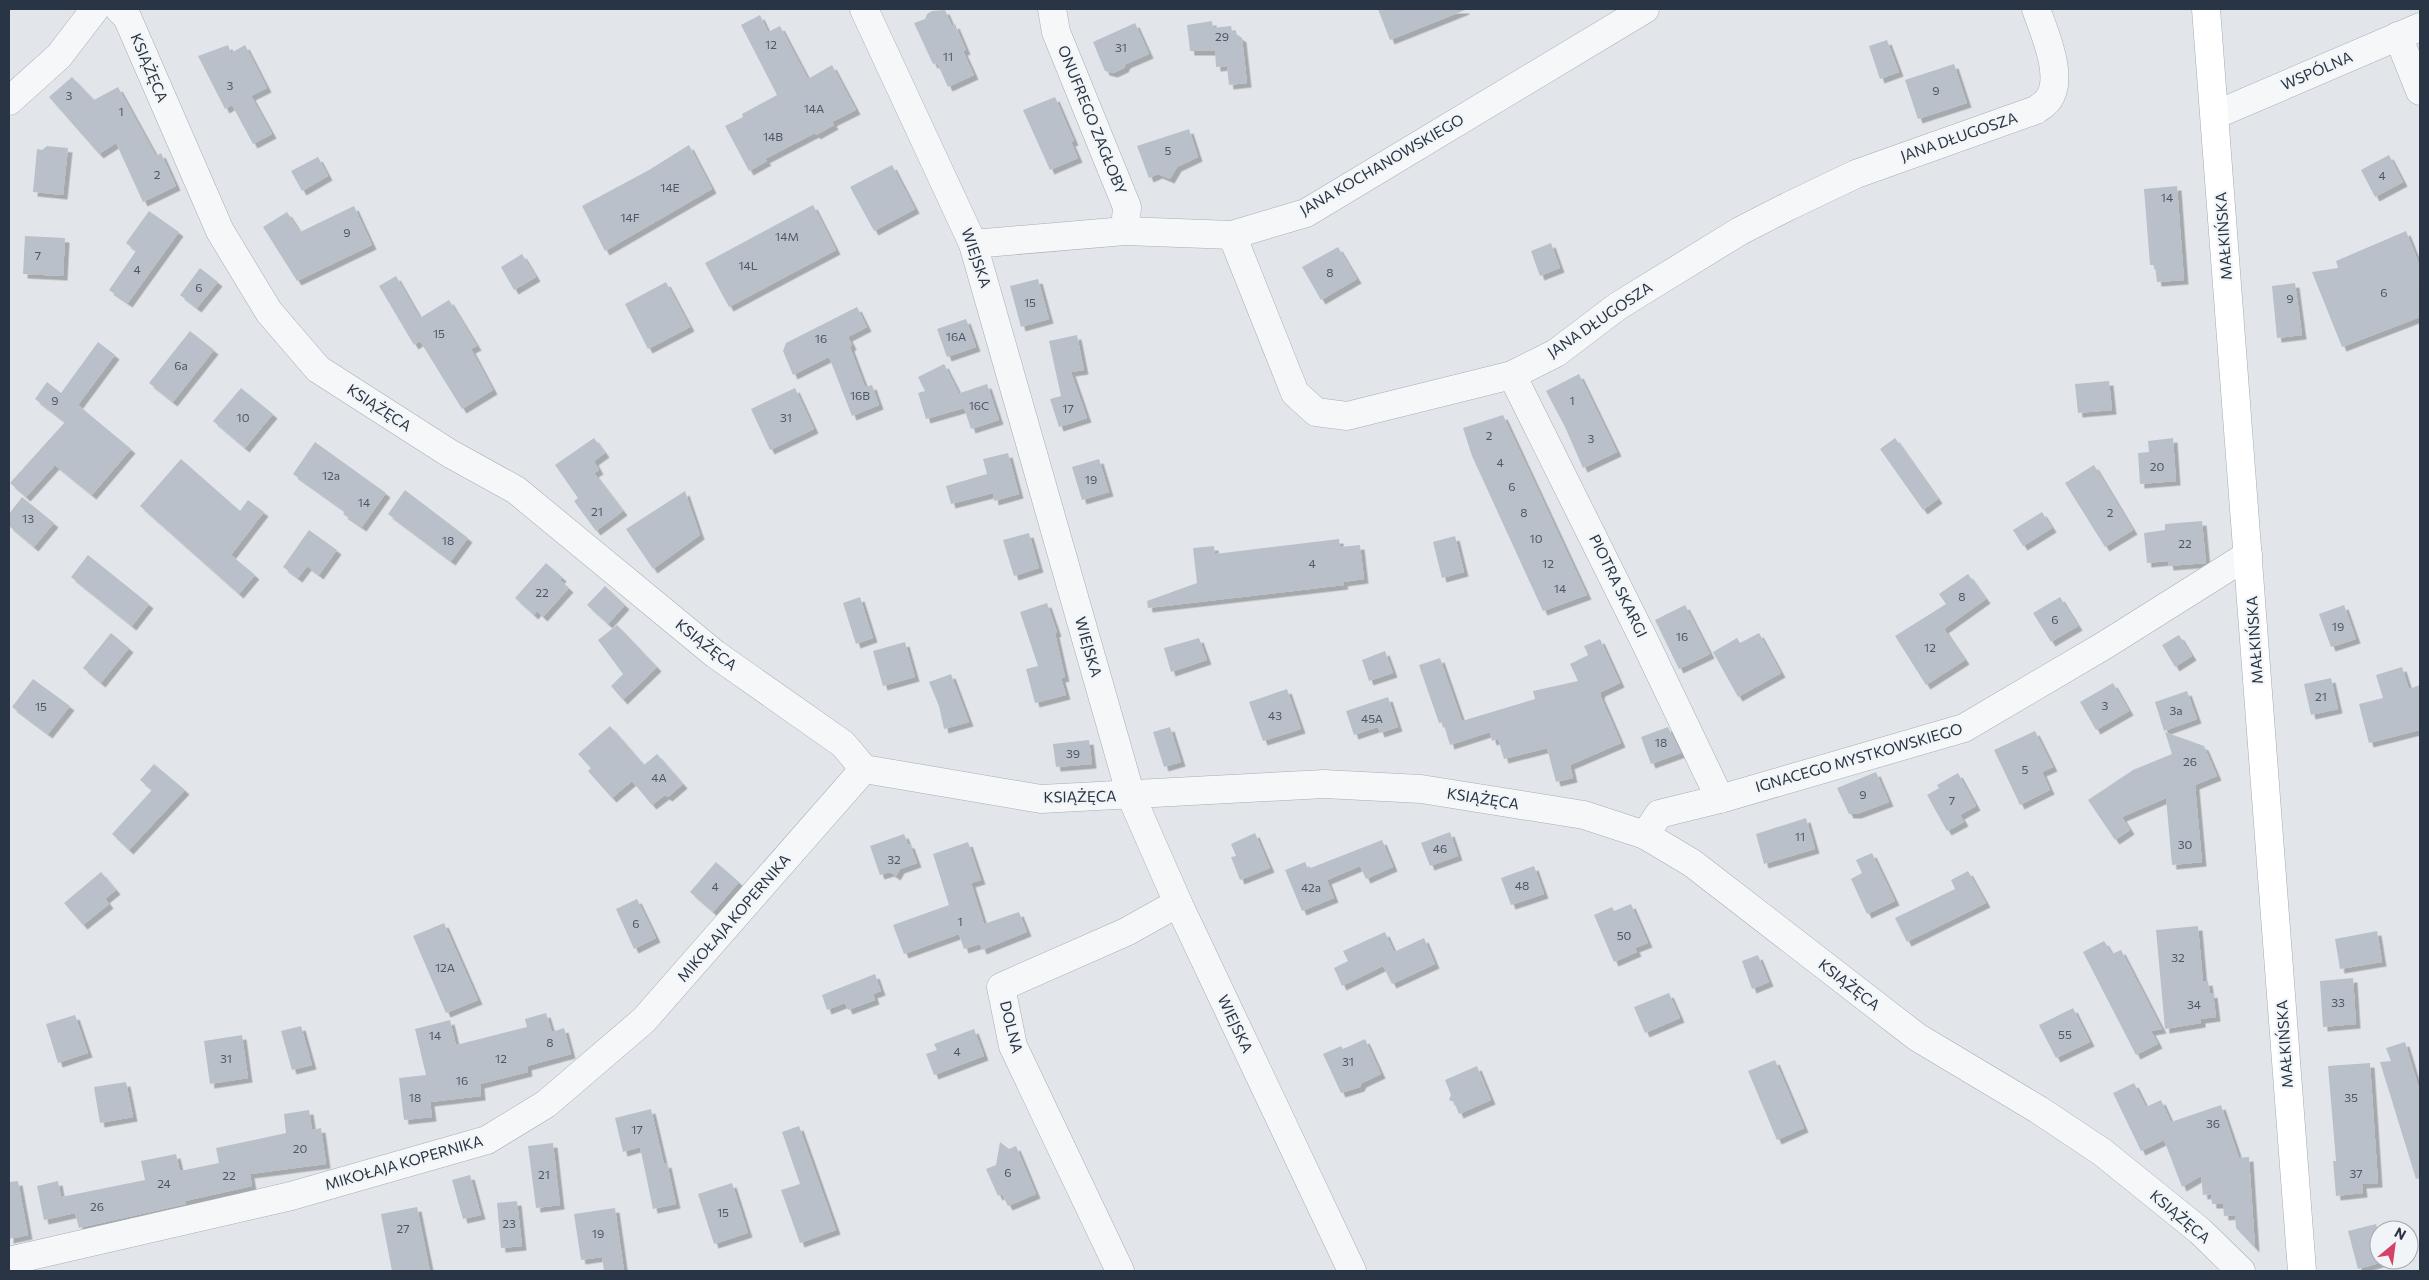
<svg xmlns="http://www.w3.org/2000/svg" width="2429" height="1280" font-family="Commissioner,sans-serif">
  <defs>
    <filter id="shadow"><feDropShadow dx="4.5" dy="4.5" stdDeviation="0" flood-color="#0004"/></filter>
  </defs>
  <rect width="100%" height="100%" fill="#e2e6eb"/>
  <g fill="#b9c0c9" filter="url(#shadow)">
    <path d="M1378 9H1465V10L1390 40Z"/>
    <path d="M945 10 952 26 955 24 966 50 963 51 974 75 948 87 937 63 933 64 914 23 925 19 927 14 932 11Z"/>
    <path d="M760 15 768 32 780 26 808 79 832 65 856 110 832 122 834 125 816 135 815 133 765 159 767 161 749 171 725 126 743 117 742 114 777 95 741 25Z"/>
    <path d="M1212 21 1213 28 1231 26 1232 31 1242 38 1247 83 1229 85 1227 66 1216 67 1215 51H1190L1187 25Z"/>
    <path d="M1135 23 1149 54 1126 64 1124 68 1113 73 1105 71 1093 42Z"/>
    <path d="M1887 40 1899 72 1880 79 1869 46Z"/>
    <path d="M228 45 231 53 245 45 267 88 251 96 272 134 253 144 232 105 225 109 198 56Z"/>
    <path d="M1954 64 1967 103 1918 119 1905 80Z"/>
    <path d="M72 77 94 100 118 87 156 156 161 153 176 186 143 202 116 143 99 154 49 97Z"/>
    <path d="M1055 97 1074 141 1071 142 1078 158 1050 170 1023 110Z"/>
    <path d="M1189 129 1198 157 1177 167 1170 179 1158 174 1149 178 1137 146Z"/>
    <path d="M689 145 712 189 605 251 582 206 649 170Z"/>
    <path d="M47 146 68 148 63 195 33 192 37 149 42 150Z"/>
    <path d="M2389 155 2403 182 2375 197 2361 170Z"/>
    <path d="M318 157 328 176 302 191 291 171Z"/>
    <path d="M892 165 915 209 874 231 850 187Z"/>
    <path d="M2177 186 2184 280 2157 282 2155 265H2150L2144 189Z"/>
    <path d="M813 205 836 250 729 307 705 263Z"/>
    <path d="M354 206 372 245 297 281 263 227 287 212 300 232Z"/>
    <path d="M149 211 179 232 128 303 109 290 136 251 126 243Z"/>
    <path d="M2406 231 2418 261 2420 317 2342 347 2312 272 2338 268 2336 261Z"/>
    <path d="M25 236 65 238 63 276 23 274Z"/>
    <path d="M1551 243 1560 268 1540 276 1531 251Z"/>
    <path d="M1338 247 1357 279 1321 300 1302 267Z"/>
    <path d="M522 254 536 277 514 290 501 267Z"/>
    <path d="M200 268 218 282 197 308 180 295Z"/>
    <path d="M396 276 420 318 449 300 477 346 471 349 493 390 462 409 420 341 414 345 379 286Z"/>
    <path d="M1038 279 1049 319 1021 327 1010 286Z"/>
    <path d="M666 282 690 327 648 349 625 304Z"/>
    <path d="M2295 283 2302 335 2277 338 2272 286Z"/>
    <path d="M857 307 867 327 848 337 852 345 850 347 865 387 872 385 879 405 852 416 829 357 793 375 783 351 786 343Z"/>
    <path d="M966 319 976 347 947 357 937 329Z"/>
    <path d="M190 331 214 350 173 402 149 383Z"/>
    <path d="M1077 335 1084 370 1071 372 1087 418 1059 427 1050 399 1061 396 1049 341Z"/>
    <path d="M98 342 115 355 78 405 131 449 92 495 55 465 26 497 10 483 65 422 35 399 47 382 61 393Z"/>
    <path d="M944 364 962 399 960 393 987 384 999 420 971 429 964 408 926 419 918 393 925 391 918 377Z"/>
    <path d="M1579 374 1617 452 1583 468 1565 427 1546 391Z"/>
    <path d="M2109 381 2112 410 2078 413 2075 384Z"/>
    <path d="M241 388 273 414 245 448 213 421Z"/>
    <path d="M795 388 814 429 770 450 751 409Z"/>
    <path d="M1503 415 1587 595 1543 611 1472 456 1463 428Z"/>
    <path d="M594 438 605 453 594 461 599 470 594 473 623 511 596 531 574 501 578 498 555 465Z"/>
    <path d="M1895 438 1938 499 1923 510 1880 449Z"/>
    <path d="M2173 438 2176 481 2140 484 2138 453 2149 452 2148 441Z"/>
    <path d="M315 442 386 493 362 527 343 514 345 511 293 474Z"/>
    <path d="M1008 453 1019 494 994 501 993 493 951 504 946 486 987 474 983 459Z"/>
    <path d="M181 459 240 511 248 500 264 512 231 555 255 575 239 594 140 506Z"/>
    <path d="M1099 459 1109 492 1082 500 1072 467Z"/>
    <path d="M2094 465 2133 530 2105 547 2065 483Z"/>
    <path d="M405 490 468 538 451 561 388 514Z"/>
    <path d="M685 491 700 535 653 569 626 529Z"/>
    <path d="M22 497 54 523 34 547 9 526V514Z"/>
    <path d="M2042 512 2052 528 2023 546 2013 530Z"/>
    <path d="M2202 521 2206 563 2169 566 2168 561 2147 563 2144 533 2165 530V524Z"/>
    <path d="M309 530 337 550 319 575 307 566 298 578 283 567Z"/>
    <path d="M1029 533 1039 568 1014 576 1003 540Z"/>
    <path d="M1455 536 1464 572 1442 578 1433 542Z"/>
    <path d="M1339 539 1340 547 1360 545 1364 579 1343 582 1344 585 1148 608 1147 601 1197 583 1193 548 1214 546 1215 554Z"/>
    <path d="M88 555 149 604 132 626 71 577Z"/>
    <path d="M546 563 562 577 560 580 569 588 543 617 537 611 534 615 515 598Z"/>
    <path d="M1968 574 1986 599 1944 629 1965 660 1926 685 1895 636 1946 604 1939 594Z"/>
    <path d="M605 586 625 605 608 624 587 605Z"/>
    <path d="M860 597 873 638 856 644 843 603Z"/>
    <path d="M2060 597 2078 626 2051 642 2033 613Z"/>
    <path d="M1047 603 1057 632 1055 633 1065 677 1061 678 1066 695 1035 703 1026 669 1038 666 1020 612Z"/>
    <path d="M1685 605 1710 654 1679 669 1655 620Z"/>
    <path d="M2344 605 2356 639 2331 647 2319 614Z"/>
    <path d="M617 625 657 667 623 700 611 686 623 674 598 640Z"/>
    <path d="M111 633 129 648 101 683 83 668Z"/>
    <path d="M1759 633 1781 673 1738 697 1713 652 1737 638 1740 643Z"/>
    <path d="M2179 635 2192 656 2175 667 2162 645Z"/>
    <path d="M1199 638 1207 660 1171 672 1164 648Z"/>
    <path d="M1600 639 1620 683 1601 692 1600 695 1621 743 1570 765 1573 778 1556 782 1547 748 1504 759 1498 739 1492 741 1490 732 1450 745 1443 722 1439 723 1419 665 1440 658 1462 721 1535 699 1533 691 1578 681 1570 664 1588 655 1584 646Z"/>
    <path d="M905 642 915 677 883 686 873 651Z"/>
    <path d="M1385 651 1393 673 1369 681 1362 660Z"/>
    <path d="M2402 667 2409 689 2420 685V730L2369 743 2359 704 2383 698 2376 675Z"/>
    <path d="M951 674 969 722 944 729 939 706 929 682Z"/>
    <path d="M2331 678 2338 709 2311 715 2304 684Z"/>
    <path d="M33 679 70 706 48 734 12 707Z"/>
    <path d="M2113 683 2129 711 2096 730 2080 702Z"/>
    <path d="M1287 689 1301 729 1263 741 1249 702Z"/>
    <path d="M2187 691 2197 719 2164 731 2155 702Z"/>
    <path d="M1388 697 1398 727 1380 733 1378 727 1354 735 1346 711Z"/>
    <path d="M610 726 644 765 657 754 683 784 668 797 665 795 652 805 632 781 612 798 588 771 591 768 578 754Z"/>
    <path d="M1170 727 1181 762 1164 767 1153 732Z"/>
    <path d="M1668 727 1681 753 1651 764 1641 737Z"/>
    <path d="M2035 731 2053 767 2042 772 2050 790 2020 805 1994 750Z"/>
    <path d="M2165 732 2204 746 2217 776 2195 785 2202 862 2172 865 2166 798 2122 817 2130 830 2115 840 2088 800 2133 770 2172 754Z"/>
    <path d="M1089 740 1092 764 1056 767 1053 744Z"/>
    <path d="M154 764 185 790 129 850 112 834 152 790 140 780Z"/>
    <path d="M1876 772 1889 802 1857 814H1849L1837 788Z"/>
    <path d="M1958 773 1976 806 1960 815 1964 822 1947 831 1927 795 1939 788 1937 785Z"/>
    <path d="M1806 818 1815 849 1764 864 1756 834Z"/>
    <path d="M1450 832 1458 856 1430 866 1421 843Z"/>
    <path d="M1255 833 1270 868 1240 880 1231 857 1236 856 1231 844Z"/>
    <path d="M904 834 908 844H910L917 863 900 869 896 876 890 872 880 875 870 846Z"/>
    <path d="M1382 840 1393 867 1366 879 1360 866 1327 880 1334 898 1302 911 1285 870 1305 862 1308 869Z"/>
    <path d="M968 842 981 880 971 883 984 924 1019 912 1027 932 982 950 980 944 964 949 959 934 904 954 893 925 949 905 933 854Z"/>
    <path d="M1872 853 1895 901 1867 914 1851 879 1862 873 1856 860Z"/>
    <path d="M716 862 739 882 713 912 690 892Z"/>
    <path d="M1534 866 1544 894 1511 905 1501 878Z"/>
    <path d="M1968 871 1986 903 1907 942 1895 918 1955 889 1951 880Z"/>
    <path d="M101 872 116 890 105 899 109 904 83 925 64 903Z"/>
    <path d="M637 899 656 938 634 949 616 909Z"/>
    <path d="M1631 904 1648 943 1635 948 1637 952 1614 962 1594 915 1612 907 1614 911Z"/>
    <path d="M444 923 478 1000 446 1013 413 936Z"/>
    <path d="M2198 926 2203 982 2208 981 2210 994 2213 993 2216 1017 2201 1019V1023L2165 1029 2156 930Z"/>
    <path d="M2377 931 2382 962 2340 969 2335 939Z"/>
    <path d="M1385 932 1394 952 1424 938 1435 964 1392 984 1383 966 1342 986 1334 968 1348 961 1343 951Z"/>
    <path d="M2104 941 2112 954 2121 950 2162 1029 2151 1031 2158 1044 2136 1055 2083 952Z"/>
    <path d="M1758 955 1769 982 1752 989 1742 961Z"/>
    <path d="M875 974 881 991 873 994 875 1000 848 1010 845 1003 827 1010 822 995Z"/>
    <path d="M2353 978 2356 1024 2323 1027 2320 981Z"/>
    <path d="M1669 993 1680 1018 1645 1033 1634 1007Z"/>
    <path d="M2073 1008 2090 1042 2056 1058 2039 1025Z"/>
    <path d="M546 1013 552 1032 564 1028 571 1054 527 1066 528 1072 480 1084 481 1096 430 1102 432 1117 404 1120 399 1078 426 1075 415 1029 450 1020 456 1045 527 1027 525 1019Z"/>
    <path d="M75 1015 88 1053 58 1063 46 1024Z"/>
    <path d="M301 1026 312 1065 292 1070 281 1031Z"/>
    <path d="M974 1029 984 1056 934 1075 926 1054 937 1050 934 1044Z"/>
    <path d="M242 1035 248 1078 210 1084 204 1041Z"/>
    <path d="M1365 1039 1381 1074 1362 1083 1360 1087 1341 1093 1323 1054 1341 1046 1343 1049Z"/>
    <path d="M2405 1042 2420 1092V1178L2416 1179 2380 1062 2391 1061 2386 1048Z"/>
    <path d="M1775 1060 1804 1128 1777 1140 1748 1071Z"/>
    <path d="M2370 1063 2378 1183 2362 1184 2363 1193 2336 1196 2333 1161H2336L2328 1066Z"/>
    <path d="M1477 1066 1491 1100 1459 1114 1454 1102 1449 1100 1451 1095 1445 1080Z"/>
    <path d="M126 1082 133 1117 100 1123 94 1087Z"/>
    <path d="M2134 1083 2146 1107 2161 1100 2171 1122 2221 1105 2239 1158 2249 1157 2255 1248 2236 1228 2235 1215 2224 1216 2223 1204H2212L2211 1194 2203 1195 2201 1176 2182 1187 2164 1140 2141 1151 2113 1093Z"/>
    <path d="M651 1109 664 1164 667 1163 676 1204 653 1209 640 1147 623 1152 615 1118Z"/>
    <path d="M309 1110 312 1130 321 1128 326 1164 250 1174 252 1186 185 1201 186 1204 79 1228 75 1213 44 1220 37 1186 58 1181 61 1197 145 1180 141 1161 176 1154 180 1171 219 1163 216 1148 286 1133 284 1114Z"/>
    <path d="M799 1126 836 1230 800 1243 781 1190 800 1184 782 1132Z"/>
    <path d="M1000 1142 1009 1149 1016 1146 1036 1194 1008 1206 1002 1194 998 1196 986 1169 996 1165Z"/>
    <path d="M553 1143 560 1205 536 1208 528 1146Z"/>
    <path d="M470 1175 481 1215 463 1219 452 1180Z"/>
    <path d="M18 1181 28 1235 9 1239V1182Z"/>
    <path d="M732 1183 748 1233 714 1244 698 1194Z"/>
    <path d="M517 1201 522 1246 501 1248 497 1203Z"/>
    <path d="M417 1207 430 1271H392L381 1214Z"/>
    <path d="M615 1208 624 1271H604L602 1257 581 1260 574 1214Z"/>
    <path d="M2376 1224 2379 1236V1263L2358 1269 2348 1231Z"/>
  </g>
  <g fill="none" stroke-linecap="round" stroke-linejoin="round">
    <defs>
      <g id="minor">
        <path d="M119 9 127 17 220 231 269 312 318 369 449 453 516 490 715 654 843 744 864 769 1041 799 1324 784 1421 789 1584 815 1645 835 1692 863 1917 1037 2039 1110 2102 1152 2200 1231 2241 1271"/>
        <path d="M864 9 973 244 1131 796 1178 903 1352 1271"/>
        <path d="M1052 9 1056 32 1127 207 1125 231"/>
        <path d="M2398 36 2420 91"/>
        <path d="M9 101 59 56 95 9"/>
        <path d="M2215 115 2420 27"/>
        <path d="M1232 235 1295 393 1316 412 1347 416 1512 375 1556 353 1618 306 1740 231 1789 206 1856 174 2036 110C2040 107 2045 104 2048 100 2065 78 2044 32 2036 9"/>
        <path d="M973 244 1125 231 1232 235 1306 213 1645 9"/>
        <path d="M1512 375 1645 642 1720 799"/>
        <path d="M1645 835 1659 814 1720 799 1964 728 2105 645 2248 555"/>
        <path d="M9 1261 291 1196 487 1140 546 1104 644 1020 864 769"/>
        <path d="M1120 1271 1013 1046 1001 987 1126 932 1178 903"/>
      </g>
      <path id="major" d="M2206 9 2302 1271"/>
    </defs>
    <use href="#minor" stroke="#a7adb6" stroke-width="29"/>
    <use href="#major" stroke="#a0acb7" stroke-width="29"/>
    <use href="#minor" stroke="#f5f7f9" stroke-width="28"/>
    <use href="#major" stroke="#fff" stroke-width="28"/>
  </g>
  <g text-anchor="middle" stroke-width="4.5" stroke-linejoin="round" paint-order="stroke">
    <g font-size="12" fill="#4d5865">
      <text x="1222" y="41">29</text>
      <text x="771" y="49">12</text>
      <text x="1121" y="52">31</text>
      <text x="948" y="61">11</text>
      <text x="230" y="90">3</text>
      <text x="1936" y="95">9</text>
      <text x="69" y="100">3</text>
      <text x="814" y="113">14A</text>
      <text x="121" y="116">1</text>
      <text x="773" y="141">14B</text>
      <text x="1168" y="155">5</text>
      <text x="157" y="179">2</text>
      <text x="2382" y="180">4</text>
      <text x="670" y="192">14E</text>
      <text x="2167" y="202">14</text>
      <text x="630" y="222">14F</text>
      <text x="347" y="237">9</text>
      <text x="787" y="241">14M</text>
      <text x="38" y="260">7</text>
      <text x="748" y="270">14L</text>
      <text x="137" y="274">4</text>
      <text x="1330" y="277">8</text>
      <text x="199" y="292">6</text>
      <text x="2384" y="297">6</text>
      <text x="2290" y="303">9</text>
      <text x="1030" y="307">15</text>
      <text x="439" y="338">15</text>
      <text x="956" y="341">16A</text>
      <text x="821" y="343">16</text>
      <text x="181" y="370">6a</text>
      <text x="860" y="400">16B</text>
      <text x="55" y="405">9</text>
      <text x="1572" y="405">1</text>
      <text x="979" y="410">16C</text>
      <text x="1068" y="413">17</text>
      <text x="243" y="422">10</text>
      <text x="786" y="422">31</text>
      <text x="1489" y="440">2</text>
      <text x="1591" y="443">3</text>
      <text x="1500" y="467">4</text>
      <text x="2157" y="471">20</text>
      <text x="331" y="480">12a</text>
      <text x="1091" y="484">19</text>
      <text x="1512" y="491">6</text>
      <text x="364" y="507">14</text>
      <text x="597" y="516">21</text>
      <text x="1524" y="517">8</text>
      <text x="2110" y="517">2</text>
      <text x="28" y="523">13</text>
      <text x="1536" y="543">10</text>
      <text x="448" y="545">18</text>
      <text x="2185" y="548">22</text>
      <text x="1312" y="568">4</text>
      <text x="1548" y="568">12</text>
      <text x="1560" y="593">14</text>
      <text x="542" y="597">22</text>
      <text x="1962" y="601">8</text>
      <text x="2055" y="624">6</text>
      <text x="2338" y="631">19</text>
      <text x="1682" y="641">16</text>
      <text x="1930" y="652">12</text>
      <text x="2321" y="701">21</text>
      <text x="2105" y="710">3</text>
      <text x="41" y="711">15</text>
      <text x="2176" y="715">3a</text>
      <text x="1275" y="720">43</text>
      <text x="1372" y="723">45A</text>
      <text x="1661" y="747">18</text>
      <text x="1073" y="758">39</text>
      <text x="2190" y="766">26</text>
      <text x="2025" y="774">5</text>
      <text x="659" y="782">4A</text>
      <text x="1863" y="799">9</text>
      <text x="1952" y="805">7</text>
      <text x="1800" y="841">11</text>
      <text x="2185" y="849">30</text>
      <text x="1440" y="853">46</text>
      <text x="894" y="864">32</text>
      <text x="1522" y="890">48</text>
      <text x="715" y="891">4</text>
      <text x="1311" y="892">42a</text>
      <text x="960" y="926">1</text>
      <text x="636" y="928">6</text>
      <text x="1624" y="940">50</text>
      <text x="2178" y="962">32</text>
      <text x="445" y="972">12A</text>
      <text x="2338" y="1007">33</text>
      <text x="2194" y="1009">34</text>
      <text x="2065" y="1039">55</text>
      <text x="435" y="1040">14</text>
      <text x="550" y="1047">8</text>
      <text x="957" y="1056">4</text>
      <text x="226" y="1063">31</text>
      <text x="501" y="1063">12</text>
      <text x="1348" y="1066">31</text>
      <text x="462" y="1085">16</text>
      <text x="415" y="1102">18</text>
      <text x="2351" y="1102">35</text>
      <text x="2213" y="1128">36</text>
      <text x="637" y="1134">17</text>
      <text x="300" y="1153">20</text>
      <text x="1008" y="1177">6</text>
      <text x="2356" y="1178">37</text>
      <text x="544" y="1179">21</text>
      <text x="229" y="1180">22</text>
      <text x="164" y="1188">24</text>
      <text x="97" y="1211">26</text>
      <text x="723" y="1217">15</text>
      <text x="509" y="1228">23</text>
      <text x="403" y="1233">27</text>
      <text x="598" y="1238">19</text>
    </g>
    <g font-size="15" fill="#293544" stroke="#f2f5f8">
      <text transform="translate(149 68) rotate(67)" y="5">KSIĄŻĘCA</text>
      <text transform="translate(2317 71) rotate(-23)" y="5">WSPÓLNA</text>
      <text transform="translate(1092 120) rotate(68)" y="5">ONUFREGO ZAGŁOBY</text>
      <text transform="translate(1959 137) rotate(-19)" y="5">JANA DŁUGOSZA</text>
      <text transform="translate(1382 165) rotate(-30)" y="5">JANA KOCHANOWSKIEGO</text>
      <text transform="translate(2224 236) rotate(-94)" y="5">MAŁKIŃSKA</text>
      <text transform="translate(976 258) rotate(71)" y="5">WIEJSKA</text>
      <text transform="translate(1600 320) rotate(-34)" y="5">JANA DŁUGOSZA</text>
      <text transform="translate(379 408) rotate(33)" y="5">KSIĄŻĘCA</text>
      <text transform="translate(1618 586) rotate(64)" y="5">PIOTRA SKARGI</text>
      <text transform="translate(2255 640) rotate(-94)" y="5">MAŁKIŃSKA</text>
      <text transform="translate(706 645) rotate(38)" y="5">KSIĄŻĘCA</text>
      <text transform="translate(1088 647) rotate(74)" y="5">WIEJSKA</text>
      <text transform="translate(1859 758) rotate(-16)" y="5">IGNACEGO MYSTKOWSKIEGO</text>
      <text transform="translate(1080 797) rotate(-1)" y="5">KSIĄŻĘCA</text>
      <text transform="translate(1483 799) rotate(9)" y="5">KSIĄŻĘCA</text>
      <text transform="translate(734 918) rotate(-49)" y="5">MIKOŁAJA KOPERNIKA</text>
      <text transform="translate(1849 985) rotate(38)" y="5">KSIĄŻĘCA</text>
      <text transform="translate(1235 1024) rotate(65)" y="5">WIEJSKA</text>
      <text transform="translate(1011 1027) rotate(76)" y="5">DOLNA</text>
      <text transform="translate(2285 1044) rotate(-94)" y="5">MAŁKIŃSKA</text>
      <text transform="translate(404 1163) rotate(-16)" y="5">MIKOŁAJA KOPERNIKA</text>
      <text transform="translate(2180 1217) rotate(40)" y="5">KSIĄŻĘCA</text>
    </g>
  </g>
  <rect width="2429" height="1280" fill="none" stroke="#293544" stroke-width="20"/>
  <g transform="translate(2394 1245) rotate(29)"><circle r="24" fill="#f2f5f8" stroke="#a2a8b0"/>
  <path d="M0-4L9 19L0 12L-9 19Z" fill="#d54266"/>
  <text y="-8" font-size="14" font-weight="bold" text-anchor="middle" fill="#293544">N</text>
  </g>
</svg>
